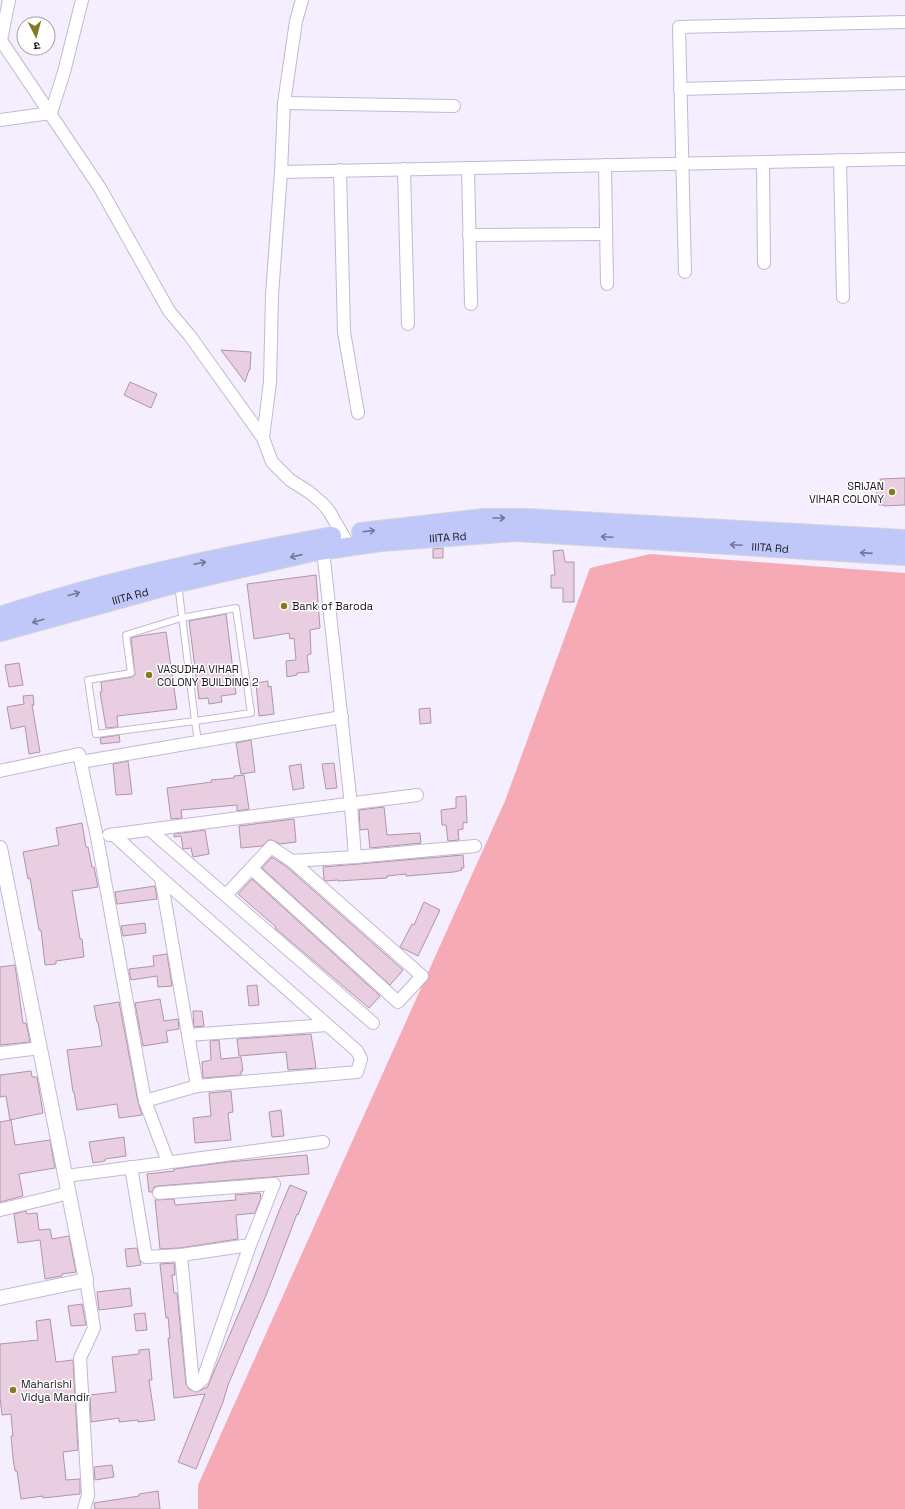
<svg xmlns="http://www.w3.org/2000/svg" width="905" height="1509" font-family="'Space Grotesk','Noto Sans Devanagari',sans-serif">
  <rect width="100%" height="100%" fill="#f5eefe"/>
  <path fill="#f5aab5" d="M650 554 905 573V1509H198V1485L505 801 590 568Z"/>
  <g fill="#e8cee0" stroke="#ae96a6">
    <path d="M221 350 251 352 250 370H249L245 382Z"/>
    <path d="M130 382 157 394 151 408 124 395Z"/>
    <path d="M905 478V505L884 506V505H879V501H877L876 484H881L880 479Z"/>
    <path d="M443 548V558H433V549Z"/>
    <path d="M563 550 565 562H574V602H563V588H551V575H555L553 551Z"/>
    <path d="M316 575 320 628 310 630 311 654 307 655 309 672 297 673V675L287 677 286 661 296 660 294 638 290 639 289 633 254 639 247 584Z"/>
    <path d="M226 614 236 694 221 696 222 702 209 704 208 698 199 699 189 621Z"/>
    <path d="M166 632 177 709 117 716 118 727 106 728 100 692H102L101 682 132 677 135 675 131 638 139 636Z"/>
    <path d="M19 663 23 685 9 687 5 665Z"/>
    <path d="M268 681V687L271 686 274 714 259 716 256 683Z"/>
    <path d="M33 695 34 705H32L40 752 29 754 25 726 11 729 7 707 24 704 23 696Z"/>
    <path d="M430 708 431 723 420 724 419 709Z"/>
    <path d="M119 735 120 742 101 744 100 738Z"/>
    <path d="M251 740 255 772 241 774 236 743Z"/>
    <path d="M128 761 132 794 116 795 113 764Z"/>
    <path d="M334 763 337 788 326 789 322 764Z"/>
    <path d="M301 764 304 788 293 790 289 766Z"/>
    <path d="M244 775 249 809 237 811V805L181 810 182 818 171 819 167 788 212 782 211 780 234 778V776Z"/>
    <path d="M466 796 467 823 463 822V829L458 830 459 840 448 841 446 825H442L441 810 456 808V797Z"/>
    <path d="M384 807 387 835 420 833 421 843 370 848 368 829 360 830 359 810Z"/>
    <path d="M294 819 296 842 280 844 272 840H269L262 846 241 848 239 826Z"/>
    <path d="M82 823 86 847H88L92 867H94L98 887 72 891 80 939H82L84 957 56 961V964L45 965 41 930H39L30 878 28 879 23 852 59 845 56 828Z"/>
    <path d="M205 830 209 854 193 857 191 848 183 849 181 836 174 837V834Z"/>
    <path d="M463 855 464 868H461L462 870 454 872 406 876V874L387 876V878L338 881V880L326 881 324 880 323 867Z"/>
    <path d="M272 857 287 867 403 970 390 985 262 868Z"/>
    <path d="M252 879 380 996 369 1008 275 928 276 927 238 894Z"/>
    <path d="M155 886 157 899 117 904 115 892Z"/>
    <path d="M424 902 440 910 418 956 400 947 412 924 414 925Z"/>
    <path d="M145 923 146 933 123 936 121 926Z"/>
    <path d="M167 954 172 986 158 987 157 976 131 980 129 969 154 966 153 956Z"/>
    <path d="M15 965 23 1023H26L30 1042 0 1045V967Z"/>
    <path d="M257 985 259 1005 249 1006 247 986Z"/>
    <path d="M160 999 164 1021 178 1019 179 1029 166 1031 168 1042 143 1046 135 1003Z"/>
    <path d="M119 1002 138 1102 142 1115 119 1118 117 1104 77 1110 74 1092H73L67 1050 102 1046 98 1022H97L94 1006Z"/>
    <path d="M193 1011H202L204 1026 194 1027Z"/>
    <path d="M311 1034 316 1068 288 1070 286 1052 239 1056 237 1039Z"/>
    <path d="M219 1040 221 1059 241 1057 243 1071H241V1075L203 1078 202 1062 211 1060 210 1041Z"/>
    <path d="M31 1071 32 1077H37L43 1113 10 1120 6 1096 0 1097V1075Z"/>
    <path d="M231 1091 233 1112 228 1113 231 1140 195 1143 193 1118 211 1116 209 1093Z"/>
    <path d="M281 1110 284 1136 272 1137 269 1112Z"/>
    <path d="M11 1120 15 1145 50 1140 55 1168 19 1174 23 1196 0 1202V1122Z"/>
    <path d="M124 1137 126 1156 105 1159V1161L93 1163 89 1142Z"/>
    <path d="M307 1155 309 1174 158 1186 154 1187 152 1192H149L147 1174 174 1171V1169L228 1162Z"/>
    <path d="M290 1185 307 1192 298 1215 297 1214 267 1293 228 1385 223 1402 196 1469 178 1462 205 1394 174 1398 168 1338H170L168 1317 166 1318 160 1264 174 1263 175 1275H172L174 1293H177L186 1384 189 1389 197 1392 205 1388H207L252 1282 279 1211Z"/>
    <path d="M260 1193 261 1198 255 1213 236 1215 238 1239 180 1248 160 1249 155 1200 174 1199 175 1205 236 1200 235 1195Z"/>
    <path d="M26 1211 27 1214 37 1213 39 1230 50 1229 52 1239 69 1236 76 1272 62 1274V1276L45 1279 40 1240 18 1243 14 1214Z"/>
    <path d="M137 1248 141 1265 127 1267 125 1249Z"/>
    <path d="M130 1288 132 1306 99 1310 97 1292Z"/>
    <path d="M82 1304 86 1325 71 1326 68 1306Z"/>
    <path d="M145 1313 147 1330 136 1331 134 1314Z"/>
    <path d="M50 1319 56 1362 73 1360 78 1450 63 1452 66 1480 80 1479V1494L43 1498V1496L21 1499 17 1471H15L13 1458 11 1436H13L11 1414 2 1415 0 1397V1344L38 1340 36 1321Z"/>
    <path d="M149 1349 152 1380H149L155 1420 138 1422V1420L119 1422V1418L91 1422 90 1395 116 1392 112 1357 139 1354V1350Z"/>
    <path d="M112 1465 114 1477 95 1480 94 1467Z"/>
    <path d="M158 1491 160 1509H95L94 1503 139 1496V1494Z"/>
  </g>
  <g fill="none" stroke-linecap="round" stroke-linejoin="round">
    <defs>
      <path id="service" d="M178 584 195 721 251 713 236 608 181 618 126 635 131 673 88 680 96 734 195 721 198 741"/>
      <g id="minor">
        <path d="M302 0 296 21 284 103 281 172 272 295 270 382 263 438 272 462 290 480 309 492 322 503 329 511 349 546"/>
        <path d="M0 39 100 188 169 311 190 336 263 438"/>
        <path d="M1 40 9 0"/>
        <path d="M680 89 905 83"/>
        <path d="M284 103 454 106"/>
        <path d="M0 120 51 113 64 72 82 0"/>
        <path d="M840 160 843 297"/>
        <path d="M763 162 764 263"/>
        <path d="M605 165 607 284"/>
        <path d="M468 168 471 304"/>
        <path d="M404 169 408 324"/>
        <path d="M340 170 344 332 358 413"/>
        <path d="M281 172 905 159"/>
        <path d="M469 235 606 234"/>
        <path d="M685 272 679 27 905 22"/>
        <path d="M323 550 351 805 355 857"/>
        <path d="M81 762 342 717"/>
        <path d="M0 771 79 754 97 837 145 1101 168 1162"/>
        <path d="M150 830 373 1023"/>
        <path d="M109 835 417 795"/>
        <path d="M114 835 161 878 357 1051 361 1059 357 1072 197 1086 145 1101"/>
        <path d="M292 861 355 857 475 846"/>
        <path d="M161 878 197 1086"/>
        <path d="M226 895 271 847 292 861 422 976 398 1002 251 868"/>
        <path d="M188 1035 327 1025"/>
        <path d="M0 1053 40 1048"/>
        <path d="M131 1167 146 1257 181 1255"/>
        <path d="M66 1176 323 1142"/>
        <path d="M159 1193 274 1184 250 1245 203 1379 196 1385 193 1383 181 1255 250 1245"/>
        <path d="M0 1210 69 1193"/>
        <path d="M84 1509 88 1495 80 1358 94 1328 86 1280"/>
      </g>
      <path id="tertiary" d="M0 848 86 1280 0 1298"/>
      <g id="primary">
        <path d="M361 532 484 518H527L905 539"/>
        <path d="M0 616C108 580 220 557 332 536"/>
        <path id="s1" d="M0 632 178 583 312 552 381 542 516 532 905 556"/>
      </g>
    </defs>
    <use href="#service" stroke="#c4b8d1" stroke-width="8"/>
    <use href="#minor" stroke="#c4b8d1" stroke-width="14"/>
    <use href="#tertiary" stroke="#c4b8d1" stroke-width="16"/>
    <use href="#primary" stroke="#d6d5d6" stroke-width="20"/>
    <use href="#service" stroke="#fff" stroke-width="6"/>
    <use href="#minor" stroke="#fff" stroke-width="12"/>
    <use href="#tertiary" stroke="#fff" stroke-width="14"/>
    <use href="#primary" stroke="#bfc8f8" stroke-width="18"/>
  </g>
  <defs><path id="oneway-shaft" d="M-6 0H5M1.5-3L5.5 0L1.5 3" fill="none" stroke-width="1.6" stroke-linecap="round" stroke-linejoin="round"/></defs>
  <g stroke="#757796">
    <use href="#oneway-shaft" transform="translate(499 518)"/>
    <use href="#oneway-shaft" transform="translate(369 531) rotate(-7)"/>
    <use href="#oneway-shaft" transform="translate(607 537) rotate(-177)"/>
    <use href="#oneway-shaft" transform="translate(736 545) rotate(-177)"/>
    <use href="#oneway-shaft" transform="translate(866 553) rotate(-176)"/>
    <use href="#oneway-shaft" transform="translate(296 556) rotate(167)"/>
    <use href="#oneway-shaft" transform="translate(200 563) rotate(-12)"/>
    <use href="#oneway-shaft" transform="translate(74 594) rotate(-15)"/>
    <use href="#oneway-shaft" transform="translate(38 621) rotate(164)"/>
  </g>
  <g fill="#837b21" stroke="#fff" stroke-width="1.5">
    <circle cx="892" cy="492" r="4"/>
    <circle cx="284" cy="606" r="4"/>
    <circle cx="149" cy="675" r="4"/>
    <circle cx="13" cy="1390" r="4"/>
  </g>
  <g text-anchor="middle" stroke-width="3" stroke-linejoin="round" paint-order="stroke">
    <g font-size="11" fill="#1a151e" stroke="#fff" text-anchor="start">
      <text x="884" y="490" text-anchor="end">SRIJAN<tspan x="884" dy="13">VIHAR COLONY</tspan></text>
      <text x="292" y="610">Bank of Baroda</text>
      <text x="157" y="673">VASUDHA VIHAR<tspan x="157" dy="13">COLONY BUILDING 2</tspan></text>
      <text x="21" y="1388">Maharishi<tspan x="21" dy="13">Vidya Mandir</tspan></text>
    </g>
    <g font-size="11" fill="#1a151e" stroke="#fff">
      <text dy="4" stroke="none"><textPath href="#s1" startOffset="459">IIITA Rd</textPath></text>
      <text dy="4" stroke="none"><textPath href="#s1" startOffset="782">IIITA Rd</textPath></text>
      <text dy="4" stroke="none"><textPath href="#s1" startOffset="135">IIITA Rd</textPath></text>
    </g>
  </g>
  <g transform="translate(36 36) rotate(174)"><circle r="19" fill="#ffffff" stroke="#a3a1a5"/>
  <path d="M0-3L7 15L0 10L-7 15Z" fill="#837b21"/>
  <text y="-6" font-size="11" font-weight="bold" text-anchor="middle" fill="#1a151e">उ</text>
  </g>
</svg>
